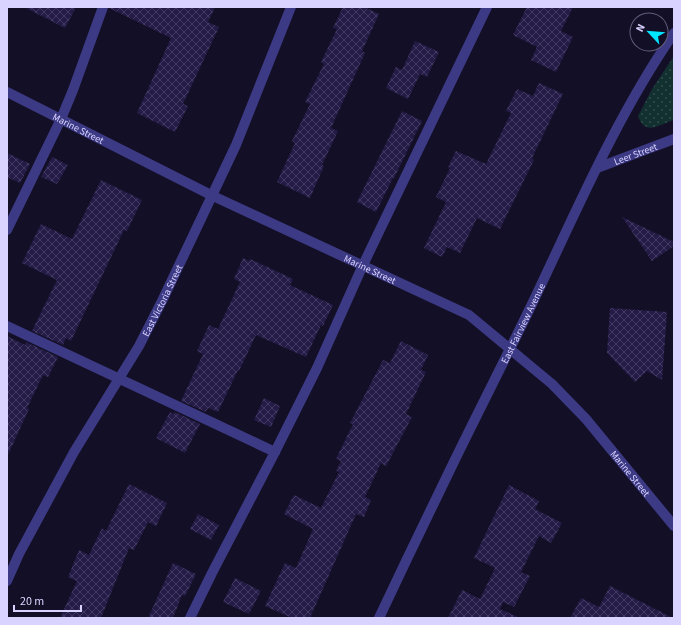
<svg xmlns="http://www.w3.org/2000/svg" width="681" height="625" font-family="'Source Sans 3',sans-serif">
  <defs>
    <pattern id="grass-dots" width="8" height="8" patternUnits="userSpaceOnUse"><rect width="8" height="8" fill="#12302f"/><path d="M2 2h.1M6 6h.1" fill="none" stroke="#344d4e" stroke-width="1.8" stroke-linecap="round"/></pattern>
    <pattern id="building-cross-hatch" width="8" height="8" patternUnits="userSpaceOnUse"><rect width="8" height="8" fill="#241b47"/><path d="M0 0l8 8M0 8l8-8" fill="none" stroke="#433b63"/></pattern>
  </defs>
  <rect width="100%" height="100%" fill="#130f26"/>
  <path fill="url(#grass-dots)" d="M674 56V120C660 124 645 137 638 116L652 89Z"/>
  <g fill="url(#building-cross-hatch)">
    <path d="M24 7H76L65 28Z"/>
    <path d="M109 7H215L208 22 219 27 183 104 188 106 175 132 137 113 171 38 109 8Z"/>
    <path d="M343 7H364L379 14 362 51 365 53 331 128 338 131 322 165 324 166 310 198 277 182 295 143 292 141 310 104 305 102 324 64 321 62 337 29 333 28Z"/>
    <path d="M527 7H573L561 31 573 37 556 72 531 60 537 47 513 35Z"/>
    <path d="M415 41 439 52 427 77 420 74 408 99 386 88 396 67 402 70Z"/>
    <path d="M539 83 563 94 532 158 534 160 500 229 477 218 460 253 447 247 442 257 424 248 446 202 436 197 450 168 448 167 456 151 486 164 511 113 506 111 517 89 533 96Z"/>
    <path d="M402 111 422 121 394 178H393L376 212 357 202Z"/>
    <path d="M7 153 30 164 20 183 7 177Z"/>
    <path d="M52 157 68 165 57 184 41 177Z"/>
    <path d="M101 180 142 200 127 231 124 230 71 341 66 338 63 345 32 331 57 280 22 263 41 224 72 239Z"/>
    <path d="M622 217 674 242V246L652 261Z"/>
    <path d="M243 258 249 261 250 259 293 279 290 285 333 305 323 326 321 325 306 357 256 335 239 371 238 370 218 412 208 408 206 412 181 401 203 354 197 351 209 325 218 329 240 282 234 279Z"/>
    <path d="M610 308 667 312 662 380 647 371 635 382 607 353Z"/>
    <path d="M7 336 25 345 26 342 58 357 48 377 43 375 27 408 29 409 7 457Z"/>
    <path d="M401 341 428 355 421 370 426 372 406 414 412 417 386 466 381 463 365 497 371 500 364 517 356 514 310 618H292L265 606 285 563 296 568 313 529 284 514 294 495 321 508 339 472 336 471 341 461 336 459 353 424 350 423 383 360 390 363Z"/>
    <path d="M264 398 280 406 271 427 254 420Z"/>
    <path d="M170 412 174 414 175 412 200 424 185 453 156 438Z"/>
    <path d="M129 484 167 503 156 526 148 522 134 550 129 548 101 618H60L77 581 68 577 79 550 89 555 102 528 106 531Z"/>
    <path d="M509 485 539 501 535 509 562 523 551 543 539 536 521 572 530 576 514 607 503 602 500 609 520 618H448L462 590 480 599 495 568 474 558Z"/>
    <path d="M198 514 219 525 211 540 190 529Z"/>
    <path d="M173 563 196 574 185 596 182 595 173 618H148Z"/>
    <path d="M235 578 261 591 249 614 223 602Z"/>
    <path d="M610 586 673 618H570L581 598 599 607Z"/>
  </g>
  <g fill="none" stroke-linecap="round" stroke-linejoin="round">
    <g stroke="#3d3a85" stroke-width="10">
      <path d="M7 230 61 119 73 90 103 7"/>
      <path d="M7 326 275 452"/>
      <path d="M190 618 212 573 275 452 317 368 363 265 487 7"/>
    </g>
    <g stroke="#3d3a85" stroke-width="10">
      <path id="s1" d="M7 92 213 196 469 315 552 384 586 419 674 526"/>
      <path id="s2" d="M597 168 674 139"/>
      <path id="s3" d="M7 581 19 554 74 452 139 346 163 299 236 145 291 7"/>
      <path id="s4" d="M379 618C402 569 425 521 449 472 476 416 505 360 532 304 576 212 616 117 674 33"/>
    </g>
  </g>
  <g text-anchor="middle" stroke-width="4" stroke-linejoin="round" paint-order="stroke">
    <g font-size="10" fill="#d9d4ff" stroke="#130f26">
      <text dy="4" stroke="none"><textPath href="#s1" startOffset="80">Marine Street</textPath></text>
      <text dy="4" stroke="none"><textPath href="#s2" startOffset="41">Leer Street</textPath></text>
      <text dy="4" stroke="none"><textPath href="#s1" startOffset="404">Marine Street</textPath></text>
      <text dy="4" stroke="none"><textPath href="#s3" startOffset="321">East Victoria Street</textPath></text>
      <text dy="4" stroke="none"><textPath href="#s4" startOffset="328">East Fairview Avenue</textPath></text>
      <text dy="4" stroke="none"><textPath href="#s1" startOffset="740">Marine Street</textPath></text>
    </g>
  </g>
  <rect width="681" height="625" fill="none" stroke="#d9d4ff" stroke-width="16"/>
  <g transform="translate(649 32) rotate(296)"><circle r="19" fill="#130f26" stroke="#625e7d"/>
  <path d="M0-3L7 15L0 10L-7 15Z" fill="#00e5ff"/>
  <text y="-6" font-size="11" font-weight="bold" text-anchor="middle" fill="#d9d4ff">N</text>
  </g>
  <path d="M14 605v6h67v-6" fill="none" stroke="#d9d4ff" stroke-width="2"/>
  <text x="20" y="605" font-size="12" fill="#d9d4ff" stroke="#130f26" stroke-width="3" paint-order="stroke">20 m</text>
</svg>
